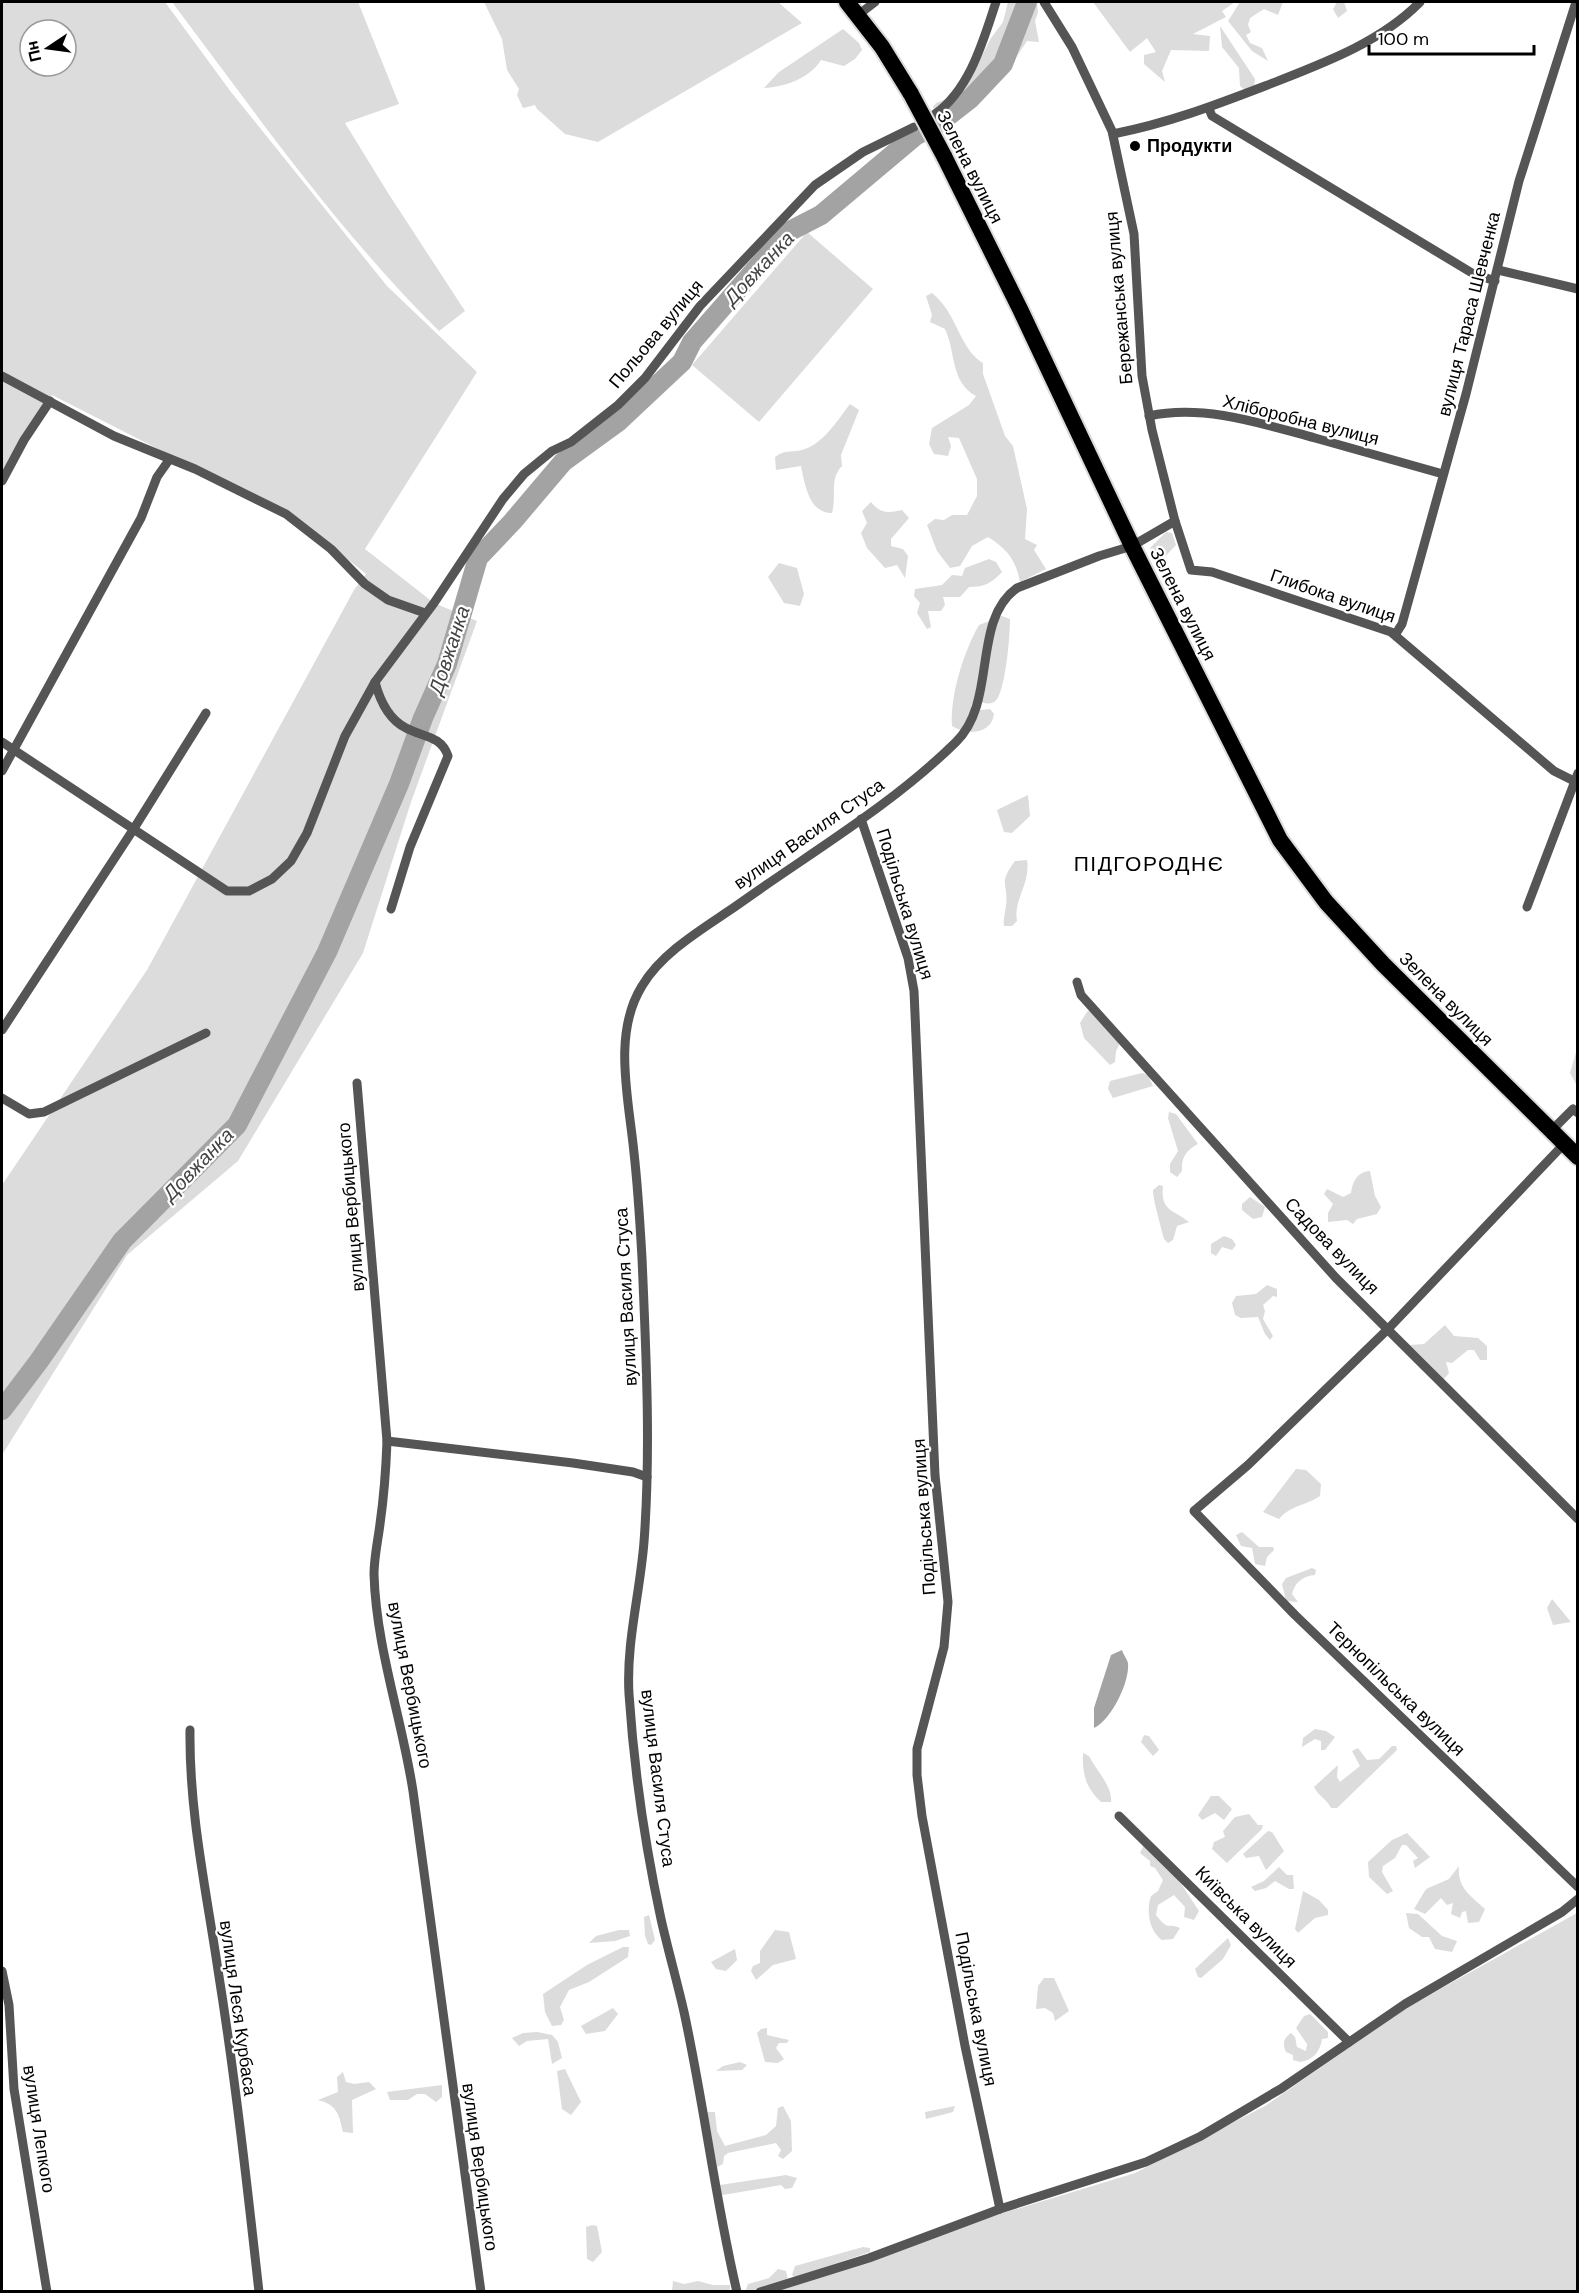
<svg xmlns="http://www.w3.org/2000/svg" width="1579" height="2293" font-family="'DM Sans',sans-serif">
  <rect width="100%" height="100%" fill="#fff"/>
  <g fill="#dcdcdc" fill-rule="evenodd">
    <path d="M2 2H165L231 92 387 286 477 372 365 549 434 603 477 621 411 802 363 953 238 1161 127 1255 2 1455V1185L147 970 354 590 366 574 302 522 52 395 2 476ZM30 30H66V66H30Z"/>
    <path d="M172 2H358L399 104 345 123 388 193 465 311 439 331C338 231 257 115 172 2Z"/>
    <path d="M484 2H778L802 23 598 142 565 134 537 109 535 105 523 108 517 95 519 89 507 70 502 39Z"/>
    <path d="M1008 2H1037L1038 12 1035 21 1039 42 1027 41 1011 65 1000 64 995 68 994 81 978 95C977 110 963 116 951 122L939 117 933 107 936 103 958 95 966 87 991 38 1003 22Z"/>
    <path d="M1093 2H1235L1222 11 1226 17 1193 34 1210 36 1209 51 1171 50 1162 71 1165 82 1144 64V55L1156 52 1147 38 1130 52Z"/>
    <path d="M1240 2H1283L1278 15 1264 9 1250 18 1248 25 1251 32 1246 35 1250 43 1262 48 1268 61 1252 51 1228 21Z"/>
    <path d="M1333 2H1344L1347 11 1338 18 1333 9 1337 2Z"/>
    <path d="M1220 26 1255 79 1254 88 1246 91 1240 86 1239 68 1222 47Z"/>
    <path d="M843 29 859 43 862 50 855 59 844 66 821 60C810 78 785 87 764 88L779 72Z"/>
    <path d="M807 232 873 289 759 422 692 365Z"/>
    <path d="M932 293C958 314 959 349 983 363V374L1005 436 1013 446 1027 509 1025 539 1037 545 1034 550 1046 569 1020 582C1016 560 1007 549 988 537L972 546 960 566 950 568 937 551 927 525 935 519 944 520 952 515H967L977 496V479L959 438 948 437 951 446 948 456 934 454 929 444 932 428 969 405 976 396C950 382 956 352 945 329L930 322 932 315 926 296Z"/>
    <path d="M850 404 859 410 841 455 842 466C829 479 837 496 832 513 809 513 805 485 801 466L776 470 775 457C786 449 790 453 802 450 822 445 838 420 850 404Z"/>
    <path d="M871 502C881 514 887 513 902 510L909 518 891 539V546L903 549 908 556 905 578 897 565 885 568 867 548 861 533 867 523 862 511Z"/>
    <path d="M1166 532 1172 533 1176 545 1158 564 1150 548Z"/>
    <path d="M989 559 996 562 1002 572C992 583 984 587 969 587L960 597H943L945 605 941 611H928L931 627 927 629 917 613 920 603 914 596 915 589 942 585 952 575 962 576 965 568Z"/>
    <path d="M779 563 797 568 804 594 800 606 784 603 768 577Z"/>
    <path d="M1002 616 1010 619C1010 635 1006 686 997 699 991 707 982 703 976 699L971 706 973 711 990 709 994 714C991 735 967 735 952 726 950 695 964 651 979 625Z"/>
    <path d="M1028 795 1030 816 1012 833 1004 832 997 810Z"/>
    <path d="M1027 860C1031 883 1013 900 1017 921L1012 926H1004C1003 918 1005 914 1006 906 1009 883 997 885 1015 861Z"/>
    <path d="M1095 1007 1121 1041 1116 1051 1115 1062 1110 1065 1084 1038 1080 1023 1087 1012Z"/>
    <path d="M1577 1049V1086L1570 1073Z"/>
    <path d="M1142 1073 1148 1075 1153 1086 1113 1098 1108 1089 1110 1081Z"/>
    <path d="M1169 1112 1176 1114 1198 1144C1186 1150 1181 1158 1182 1171L1177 1177 1170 1172V1164L1178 1151 1168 1118Z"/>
    <path d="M1370 1171 1375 1196 1381 1207 1377 1214 1357 1219 1353 1224 1347 1220 1328 1222V1213L1333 1204 1324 1194 1327 1189 1343 1197 1351 1193C1353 1181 1357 1172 1370 1171Z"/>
    <path d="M1159 1185 1163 1186C1160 1211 1174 1210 1189 1222L1177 1226 1173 1240 1168 1243 1164 1239C1161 1227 1153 1200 1153 1190Z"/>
    <path d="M1250 1197 1265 1207 1262 1217 1253 1219 1242 1210V1204Z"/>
    <path d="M1224 1236 1232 1239 1236 1245 1232 1250 1222 1247 1216 1256 1211 1253V1244Z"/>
    <path d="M1267 1285 1277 1289V1297L1273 1296 1263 1305 1265 1311 1263 1319 1273 1336 1270 1340 1265 1334 1258 1317 1241 1318 1235 1315 1232 1303 1236 1296 1256 1294Z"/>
    <path d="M1445 1325 1454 1336 1478 1338 1487 1346V1360H1480L1474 1350H1468L1452 1363 1446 1362 1449 1373 1444 1379 1410 1345 1424 1344Z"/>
    <path d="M1296 1469 1306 1470 1321 1484 1320 1496C1305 1506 1291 1505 1279 1519L1263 1512Z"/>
    <path d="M1242 1532 1259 1547H1273L1274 1550 1267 1557 1265 1566 1255 1564 1252 1548 1241 1546 1236 1535Z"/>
    <path d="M1312 1568 1316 1570 1315 1575C1303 1576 1295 1582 1292 1594L1298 1602 1286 1601 1282 1584 1286 1578Z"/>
    <path d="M1552 1599 1571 1622 1553 1625 1547 1608Z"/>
    <path d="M1315 1729 1326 1731 1335 1737 1325 1750H1321V1741L1315 1739 1302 1747 1303 1738Z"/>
    <path d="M1144 1735 1149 1736 1159 1750 1153 1756 1141 1742Z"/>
    <path d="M1392 1746H1396L1397 1750 1337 1808H1331C1327 1799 1318 1796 1314 1787L1338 1765 1337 1777 1340 1782 1360 1766 1352 1751 1358 1748 1367 1760 1379 1759Z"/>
    <path d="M1083 1753 1089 1756C1096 1770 1113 1787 1111 1802H1101C1086 1788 1082 1774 1083 1753Z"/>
    <path d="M1211 1796H1219L1232 1809 1224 1820 1215 1813 1202 1820 1198 1815Z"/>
    <path d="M1249 1814 1258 1825H1263L1262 1829 1227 1863 1212 1849 1214 1842 1225 1837 1223 1831 1235 1817Z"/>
    <path d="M1268 1831 1272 1832 1284 1851 1266 1870 1259 1856 1246 1858 1243 1854Z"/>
    <path d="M1407 1833 1430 1857 1415 1868 1413 1861 1418 1858 1406 1845H1402L1395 1858 1383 1866 1382 1872 1393 1891 1387 1894 1369 1877 1368 1862 1392 1840Z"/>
    <path d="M1144 1845 1178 1879 1199 1911 1194 1920 1184 1917 1185 1907 1174 1895 1158 1905 1156 1915C1169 1932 1167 1922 1180 1928L1173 1939 1162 1940C1149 1931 1146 1910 1151 1896L1158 1891 1163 1880 1155 1868 1150 1866V1861L1140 1853Z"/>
    <path d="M1459 1866C1457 1888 1470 1895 1485 1909L1479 1922 1468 1923 1466 1911 1462 1912 1460 1918 1451 1914 1453 1903 1447 1905 1441 1898 1425 1914 1414 1909 1426 1889 1449 1879Z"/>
    <path d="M1279 1867 1287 1875H1293L1294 1889H1289L1275 1881 1266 1888 1255 1891 1251 1887 1264 1881Z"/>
    <path d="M1303 1891 1319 1900 1328 1910V1915L1315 1918 1298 1933 1295 1929Z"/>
    <path d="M1406 1913 1418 1914 1442 1936 1457 1941 1452 1952 1435 1949 1429 1937H1422L1409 1928Z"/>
    <path d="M1577 1913V2291L773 2292 875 2252 1135 2173 1265 2106 1408 2007Z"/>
    <path d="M649 1915 655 1940 651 1945 648 1944 645 1936 644 1917Z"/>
    <path d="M619 1930H629L630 1936 615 1941 589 1943 596 1936Z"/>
    <path d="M775 1930 789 1932 796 1959 773 1965 756 1980 751 1971 753 1966 760 1963V1951Z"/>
    <path d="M1228 1938 1231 1945 1223 1959 1201 1978 1198 1977 1195 1969Z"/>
    <path d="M623 1947H629L628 1957 589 1982 569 1990 560 2007 564 2020 561 2025 552 2026 545 2012 543 1994 587 1965Z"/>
    <path d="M735 1949 737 1960 726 1971 716 1969 711 1962Z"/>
    <path d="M1044 1978H1054L1069 2011 1055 2021 1053 2013 1045 2008 1036 2009 1038 1986Z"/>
    <path d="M613 2008 618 2014 605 2031 586 2034 581 2026Z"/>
    <path d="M1310 2014 1328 2032V2038L1322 2039C1320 2052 1313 2060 1300 2062L1293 2060V2055L1286 2052C1282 2043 1284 2038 1291 2033L1295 2037 1297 2047 1306 2051 1307 2044 1296 2028 1304 2016Z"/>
    <path d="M767 2028V2035L789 2040 787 2043H779L776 2048 784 2059 778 2063 765 2062 757 2033 761 2029Z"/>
    <path d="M537 2032 552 2035 558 2042 562 2058 552 2064 548 2039 527 2041 519 2046 512 2038 523 2033Z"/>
    <path d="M740 2062 747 2065 742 2070 716 2071 723 2066Z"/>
    <path d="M565 2069 581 2102 571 2115 562 2109 557 2071Z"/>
    <path d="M343 2072 346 2082 354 2084 369 2082 376 2089 352 2100 353 2133 343 2132C339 2114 337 2105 318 2100L338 2092 337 2077Z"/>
    <path d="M442 2085V2097L436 2102 425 2094H417L408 2100H390L387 2092Z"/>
    <path d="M783 2106 791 2121 792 2151 783 2159 778 2156 781 2150 776 2143 728 2153 724 2156 723 2164 717 2167 707 2112H715L717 2131 725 2146 766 2135 776 2126 778 2108Z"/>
    <path d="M955 2106 953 2112 926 2119 925 2112Z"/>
    <path d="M786 2175 797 2178 792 2188 785 2189 781 2185 723 2195 721 2193 720 2185Z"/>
    <path d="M592 2225 597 2226 602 2252 593 2262 587 2259 586 2227Z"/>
    <path d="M863 2247 870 2248V2252L795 2277 792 2275 795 2266Z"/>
    <path d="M778 2269 786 2271 788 2280 760 2291 745 2292 748 2284 769 2278Z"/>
    <path d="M673 2281 684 2284 698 2281 713 2285H730V2291H672Z"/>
  </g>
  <path fill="#a3a3a3" d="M1122 1650C1123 1654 1127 1659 1128 1663 1130 1682 1111 1720 1094 1728V1708L1111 1655Z"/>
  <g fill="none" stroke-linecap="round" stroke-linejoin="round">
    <path stroke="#a3a3a3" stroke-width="20" d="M2 1410 39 1361 122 1241 237 1125 327 952 399 784 423 718 447 664 478 558 513 521 563 462 618 422 682 362 692 342 788 232 821 215 915 136 939 123 971 98 1003 64 1027 2"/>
    <defs>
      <g id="highway">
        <path d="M847 2 882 47 911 94"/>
        <path d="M944 156 1020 309 1132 546 1280 840 1326 902 1383 964 1578 1157"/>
      </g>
    </defs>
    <use href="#highway" stroke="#dbdbdb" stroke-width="20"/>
    <g stroke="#555" stroke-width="9">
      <path d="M858 15 875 2"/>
      <path d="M1209 109 1212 116 1472 273 1495 281"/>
      <path d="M935 114C970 89 983 41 996 2"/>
      <path d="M1113 134C1168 123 1213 106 1265 86 1318 65 1379 44 1420 2"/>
      <path d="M1498 270 1578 289"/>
      <path d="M2 376 114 436 195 469 286 514 331 549 365 584 388 600 425 613"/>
      <path d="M1149 416C1204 404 1263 424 1315 438 1358 450 1400 462 1443 474"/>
      <path d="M2 481 24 440 50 401"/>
      <path d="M1175 521 1191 570 1212 572 1391 632 1554 771 1574 781"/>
      <path d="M1395 635 1402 624 1466 394 1519 181 1576 2"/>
      <path d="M375 682C380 701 388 719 406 728 422 737 441 735 448 756L410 847 391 909"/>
      <path d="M2 742 227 891H249L272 879 291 861 307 833 345 736 375 682 434 603 503 499 524 474 552 451 571 442 618 405 645 378 700 306 815 185 863 152 914 127"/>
      <path d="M2 771 141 518 157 477 169 460"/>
      <path d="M861 819 908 958 914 991 935 1475 948 1602 944 1647 917 1749V1775L922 1816 965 2046 1000 2209"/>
      <path d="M1527 907 1578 773"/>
      <path d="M1077 982 1081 995 1336 1278 1578 1519"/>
      <path d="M2 1030 133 830 206 713"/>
      <path d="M357 1083 387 1441C386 1469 384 1496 380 1524 378 1540 374 1558 374 1574 376 1647 402 1719 413 1791L481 2292"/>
      <path d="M2 1098 29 1114 44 1112 206 1033"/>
      <path d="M1551 1131 1573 1109 1578 1113"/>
      <path d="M1564 1144 1389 1328 1248 1465 1194 1511 1295 1615 1578 1887"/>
      <path d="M387 1441 573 1463 633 1472 647 1477"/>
      <path d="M190 1730C189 1812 206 1889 218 1970 235 2076 247 2184 259 2292"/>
      <path d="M1119 1816 1349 2042"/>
      <path d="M2 1971 9 2005 14 2089 47 2292"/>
      <path d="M737 2292C715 2199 704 2104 684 2012 677 1981 668 1950 661 1919 645 1845 634 1769 629 1694 626 1643 640 1593 644 1542 651 1448 646 1352 642 1258 640 1223 638 1188 634 1153 629 1100 612 1034 642 986 662 952 704 928 736 906 810 853 891 806 956 742 998 701 971 621 1017 588L1099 556 1132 546 1175 521 1152 430 1142 376 1134 234 1112 131 1072 47 1044 2"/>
      <path d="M760 2292 869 2258 1000 2209 1146 2162 1199 2137 1282 2088 1405 2004 1562 1912 1578 1899"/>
    </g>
    <use href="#highway" stroke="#000" stroke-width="16"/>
    <defs>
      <path id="highway-bridge" d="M911 94 944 156"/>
    </defs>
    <use href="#highway-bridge" stroke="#dbdbdb" stroke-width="20" stroke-linecap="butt"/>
    <use href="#highway-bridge" stroke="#000" stroke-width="16"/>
  </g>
  <circle fill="#000" stroke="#fff" stroke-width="2" cx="1135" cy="146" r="6"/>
  <g text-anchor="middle" stroke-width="4.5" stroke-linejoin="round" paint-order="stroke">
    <g font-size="18" font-weight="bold" fill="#000" stroke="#fff" text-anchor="start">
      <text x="1147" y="152">Продукти</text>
    </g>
    <g font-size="18" fill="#000" stroke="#fff">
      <text transform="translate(970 167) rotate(63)" y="6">Зелена вулиця</text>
      <text transform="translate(1119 298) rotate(-95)" y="6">Бережанська вулиця</text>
      <text transform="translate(1469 314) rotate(-76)" y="6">вулиця Тараса Шевченка</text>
      <text transform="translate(656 334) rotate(-50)" y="6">Польова вулиця</text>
      <text transform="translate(1301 420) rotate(14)" y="6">Хліборобна вулиця</text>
      <text transform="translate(1333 596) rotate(19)" y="6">Глибока вулиця</text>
      <text transform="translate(1183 604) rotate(63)" y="6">Зелена вулиця</text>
      <text transform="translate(809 834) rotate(-35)" y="6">вулиця Василя Стуса</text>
      <text transform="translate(905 904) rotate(73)" y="6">Подільська вулиця</text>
      <text transform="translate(1446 999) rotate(45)" y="6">Зелена вулиця</text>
      <text transform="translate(351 1207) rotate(-95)" y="6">вулиця Вербицького</text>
      <text transform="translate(1332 1246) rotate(46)" y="6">Садова вулиця</text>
      <text transform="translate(626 1297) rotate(-93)" y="6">вулиця Василя Стуса</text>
      <text transform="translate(924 1517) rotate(-94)" y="6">Подільська вулиця</text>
      <text transform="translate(410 1685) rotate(79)" y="6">вулиця Вербицького</text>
      <text transform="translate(1396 1689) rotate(44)" y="6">Тернопільська вулиця</text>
      <text transform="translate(658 1778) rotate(83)" y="6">вулиця Василя Стуса</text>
      <text transform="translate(1246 1917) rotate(45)" y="6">Київська вулиця</text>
      <text transform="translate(238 2008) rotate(82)" y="6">вулиця Леся Курбаса</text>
      <text transform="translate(976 2009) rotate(79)" y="6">Подільська вулиця</text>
      <text transform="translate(39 2129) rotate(81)" y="6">вулиця Лепкого</text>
      <text transform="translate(480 2167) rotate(82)" y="6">вулиця Вербицького</text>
    </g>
    <g font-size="20" font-style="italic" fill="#444" stroke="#fff">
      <text transform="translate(759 268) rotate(-47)" y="7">Довжанка</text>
      <text transform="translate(449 650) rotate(-72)" y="7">Довжанка</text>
      <text transform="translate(198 1164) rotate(-46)" y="7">Довжанка</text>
    </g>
    <g font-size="21" letter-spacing="1.5" fill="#000" stroke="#fff">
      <text x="1149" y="871">ПІДГОРОДНЄ</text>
    </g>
  </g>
  <rect width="1579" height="2293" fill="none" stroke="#000000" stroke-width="6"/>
  <g transform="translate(48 48) rotate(257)"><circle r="28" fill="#ffffff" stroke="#999999" stroke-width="1.5"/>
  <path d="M0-4.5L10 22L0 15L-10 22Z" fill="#000000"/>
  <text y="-9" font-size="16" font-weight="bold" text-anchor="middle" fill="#000000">Пн</text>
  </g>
  <path d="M1369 45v9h165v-9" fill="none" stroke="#000000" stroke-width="3"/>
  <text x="1378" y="45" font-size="18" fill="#000000" stroke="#ffffff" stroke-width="4.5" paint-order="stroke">100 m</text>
</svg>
